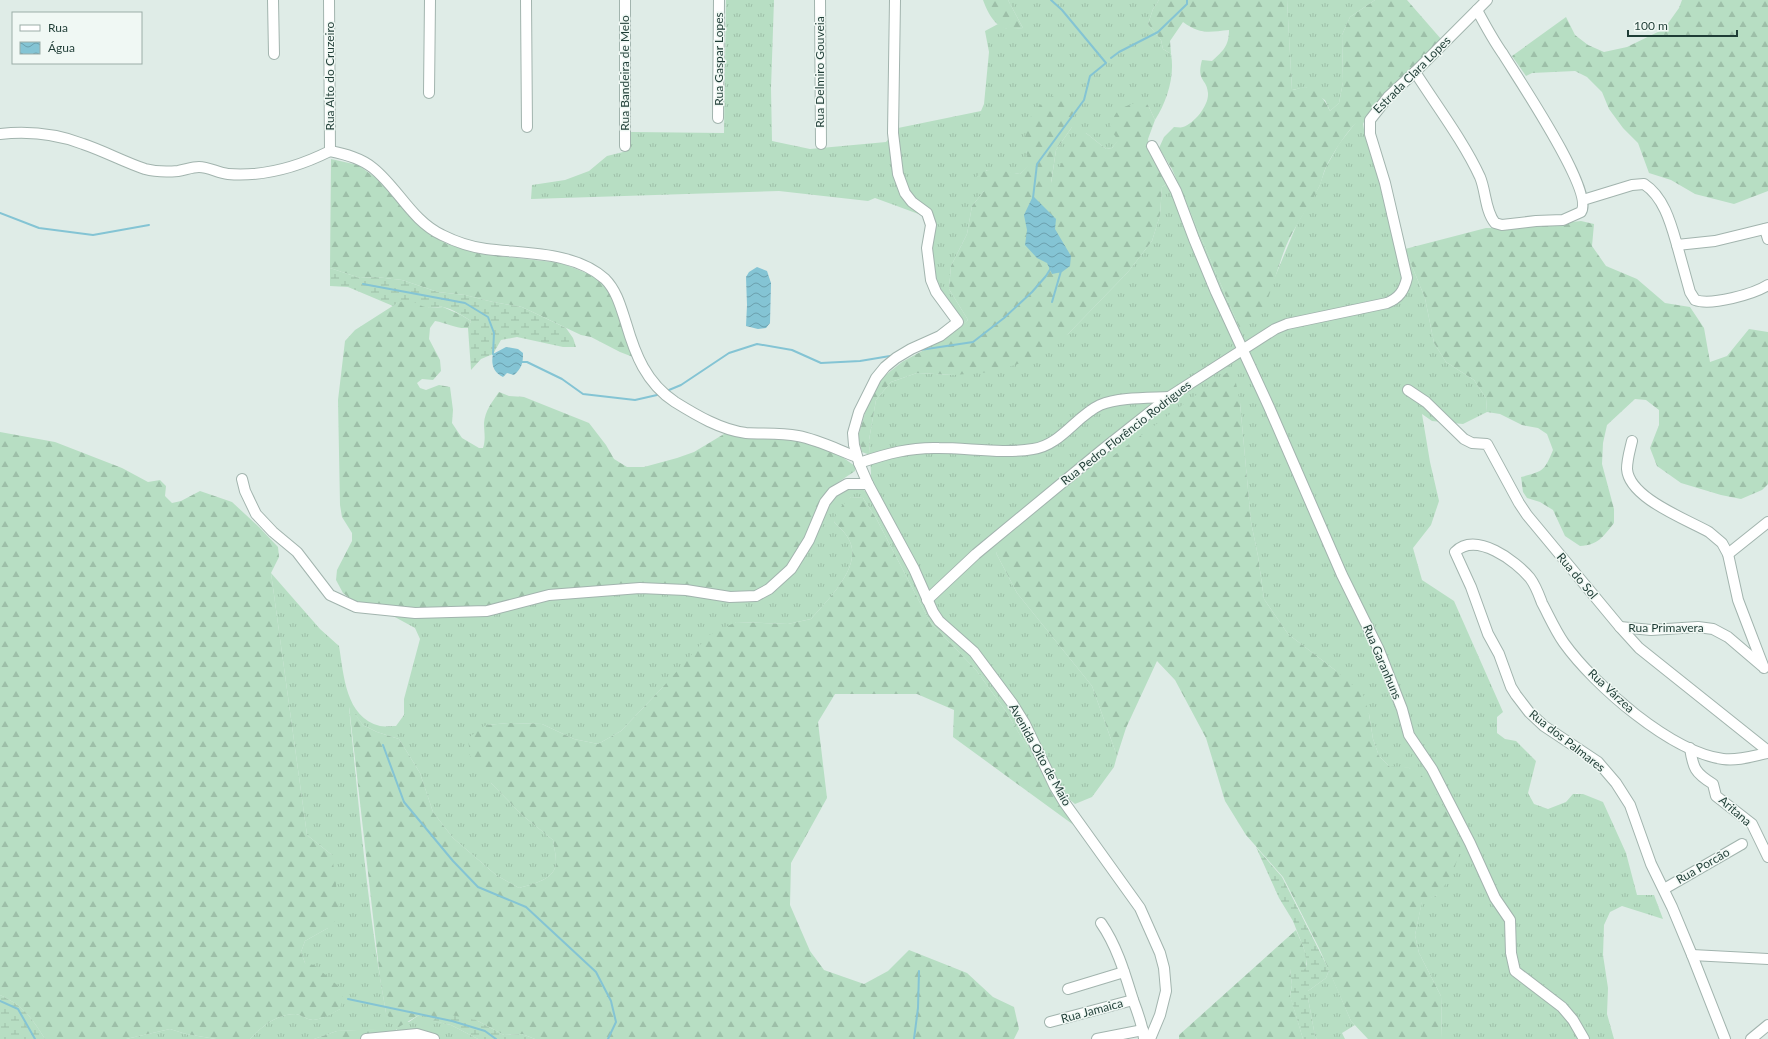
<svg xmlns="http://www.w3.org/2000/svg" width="1768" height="1039" font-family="Lato,sans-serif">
  <defs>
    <pattern id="grass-tufts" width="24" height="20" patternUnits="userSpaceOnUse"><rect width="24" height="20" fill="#b7dec3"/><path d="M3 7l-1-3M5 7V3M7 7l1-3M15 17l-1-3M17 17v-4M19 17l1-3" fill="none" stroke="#9dbfa8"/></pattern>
    <pattern id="forest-firs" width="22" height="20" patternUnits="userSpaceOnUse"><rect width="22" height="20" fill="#b7dec3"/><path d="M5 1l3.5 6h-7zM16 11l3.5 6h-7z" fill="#9dbfa8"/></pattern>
    <pattern id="wetland-marsh" width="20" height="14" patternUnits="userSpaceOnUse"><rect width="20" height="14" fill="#b7dec3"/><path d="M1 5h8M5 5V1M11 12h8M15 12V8" fill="none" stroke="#9dbfa8"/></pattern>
    <pattern id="water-waves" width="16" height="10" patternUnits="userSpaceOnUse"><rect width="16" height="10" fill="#84c4d4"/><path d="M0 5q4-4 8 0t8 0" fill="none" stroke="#6ba0ad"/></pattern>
  </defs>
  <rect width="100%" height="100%" fill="#dfece7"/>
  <g fill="url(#grass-tufts)">
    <path d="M726 0H774L771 88 772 141 810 149 886 142 898 128 981 111 984 104 989 52 985 31 998 24 1007 29 1023 28 1008 0H1159L1153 9 1148 24 1161 40 1163 49 1171 54C1175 76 1167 101 1155 120L1148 105 1112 148 1106 149 1086 133 1064 160 1051 184 1056 150 1072 127 1026 151 1030 165 1020 174 986 170 984 191 972 206 967 234 951 266 949 289 968 320 960 327 952 320 937 298 928 234 924 216 875 198 868 201 779 191 531 199 532 185 565 180 589 171 607 156 627 151 631 132 724 133Z"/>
    <path d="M1287 0H1375L1350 17 1342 35 1343 82 1339 103 1330 111 1325 100 1306 87 1292 90Z"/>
    <path d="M1367 115 1363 124 1365 135 1405 249 1425 298 1434 343 1446 362 1474 380 1486 398 1487 412 1463 424 1432 421 1422 414 1430 462 1439 501 1431 525 1413 548 1422 580 1454 601 1503 712 1497 717V733L1505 739 1516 741 1536 761 1528 793 1534 804 1548 809 1566 802 1573 794H1583L1603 802 1626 853 1637 895H1654L1663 919 1622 906 1610 912 1604 925 1603 955 1608 988 1607 1014 1614 1039H1442L1441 996 1419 953 1415 935 1422 901 1437 895 1410 768 1390 767 1379 756 1373 739 1369 714 1335 670 1288 634 1264 599 1258 556 1251 522 1240 403 996 553 1017 593 1092 686 1117 756 1114 767 1092 797 1075 804 1048 782 1005 710 976 670 930 622 876 518 863 498 851 497 834 522C839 527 845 532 848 538 865 565 827 600 811 619L788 624 736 622 662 688 621 731 598 744 574 739 542 724 509 723 486 725 491 783 522 815 553 840C554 847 556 855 556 862 556 880 532 884 519 888L496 875 453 838 433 812 420 773 399 739 377 732 363 725 349 707C359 809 368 912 386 1013L409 1022 419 1015 430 1016 434 1021 451 1025 478 1039H392L397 1029 337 1031 314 1039H250C262 1026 277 1014 296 1014 302 1015 307 1020 313 1020 323 1019 332 1013 340 1009L305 963 301 952 305 941 328 928 332 855 307 835 271 573 320 629 339 646C344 675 345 717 380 726 385 727 391 726 396 726L404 715V699L420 639 415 628 393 616H463L544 600 645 593 759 599 778 589 798 565 827 505 841 491 851 488H860L867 492 871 474 869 440 876 400 891 382 917 373 953 375 1068 334 1128 272 1152 241 1160 215 1162 187 1176 178 1239 327 1272 284 1297 224 1319 187 1326 167 1339 144 1360 117Z"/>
    <path d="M1329 970 1351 1021 1355 1025 1342 1033 1345 1039H1317L1315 1036 1308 998V991L1326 978Z"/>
    <path d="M170 1029 186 1034 216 1039H126Z"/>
  </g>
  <g fill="url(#forest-firs)">
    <path d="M983 0H1008L1023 28C1018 28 1011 30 1007 29 994 26 987 11 983 0Z"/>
    <path d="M1159 0H1287L1292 90C1296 90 1301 87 1305 87 1317 87 1326 102 1330 111L1339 103 1343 82 1342 35 1350 17 1375 0H1407L1441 39 1367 115C1353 120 1333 153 1326 167 1323 173 1322 181 1319 187 1309 207 1295 225 1286 246 1276 271 1271 297 1258 320L1239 327 1172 169 1159 148 1164 137 1174 127C1177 127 1181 128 1183 127 1195 123 1209 105 1208 93 1207 78 1196 82 1202 60L1212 61C1223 51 1229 46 1229 30 1209 32 1201 35 1183 22L1170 41 1171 54 1163 49 1161 40 1148 24 1153 9Z"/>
    <path d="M1682 0H1768V191L1734 204 1695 194 1671 180 1649 173 1638 143 1623 128 1609 109 1602 92 1587 77 1575 71 1532 73 1526 76 1512 56 1566 17 1575 35 1588 45 1604 52 1627 47 1664 29 1679 8Z"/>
    <path d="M1055 95 1066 98 1075 112 1072 127 1056 150 1051 183 1077 134 1086 133 1106 149 1112 148 1118 140 1110 129C1115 108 1120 109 1139 101L1148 105 1155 120 1148 139 1150 151 1168 183 1162 187 1160 215 1152 241 1128 272 1068 334 1031 360 992 372 953 375 917 373 891 382 876 400 869 440 870 455 862 452 858 437 868 403 883 377 902 362 944 339 968 320 949 289 951 266 967 234 972 206 984 191 974 182C982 162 1003 172 1020 174L1029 165C1021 135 1024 111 1055 95Z"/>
    <path d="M331 159 358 165 383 183 423 229 447 244 481 254 561 263 589 274 600 280 611 296 618 313 633 357 620 352 591 337 581 335 522 307 493 302 465 295 438 292 402 280 376 277 360 278 330 268Z"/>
    <path d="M1581 221 1594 224 1592 246 1606 266 1637 279 1665 303 1690 307 1704 328 1710 362 1727 356 1749 329 1768 332V484L1762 490 1741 499 1721 495 1681 483 1657 466 1650 448 1659 425V410L1646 400 1635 399 1607 425 1603 443 1602 464 1614 509V523C1603 537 1598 545 1580 546L1565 536 1553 510 1540 502 1527 498 1523 492 1521 477C1543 471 1544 472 1553 450L1547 434 1538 428 1522 425 1500 414 1487 412 1486 398 1474 380 1446 362 1434 343 1425 298 1405 249 1486 228H1515Z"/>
    <path d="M409 299 430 308 443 307 461 315 471 321 468 328C456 329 447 323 435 321L430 328 429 339 440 360 441 371 433 380 422 379 417 383 420 388 426 390 439 385 450 387 453 410 452 423 462 438 479 448H483C486 439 484 432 484 423 485 411 492 402 499 392L509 396 524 397 589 423 606 445 614 459 627 467H644L677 458 694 452 724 434 782 438 805 443 838 454 855 466V471L834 485 824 496 806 538 793 560 780 575 765 587 749 593H725L689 586 657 583 560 589 491 606 445 609 380 607 352 600 343 593 336 580 337 570 352 541V533L342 517 340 505 338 400 345 341 355 330 402 300Z"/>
    <path d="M1233 368 1240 403 1251 522 1258 556 1264 599 1288 634 1335 670 1363 694 1369 714 1373 739 1379 756 1390 767C1396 767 1405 766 1412 769 1432 777 1452 824 1462 844L1452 876 1437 895 1422 902 1415 935 1419 953 1441 996 1442 1039H1368L1351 1021 1319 948 1283 877 1246 835 1225 801 1206 738 1175 680 1157 661 1126 728 1117 756 1092 686 1017 593 996 553 1080 480Z"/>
    <path d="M0 432 55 442 122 468 148 482 160 480 166 486 165 496 172 503 181 501 200 491 232 502 259 527 278 547 279 557 271 573 307 835 332 855 339 906 337 919 328 928 305 941 301 952 305 963 314 965 344 991 340 1009C332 1014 323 1019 313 1020 307 1020 302 1015 296 1014 277 1014 262 1026 250 1039H216L186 1034 170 1029 126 1039H45C31 1017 24 1006 0 995Z"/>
    <path d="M851 497 863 498 876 518 930 622 976 670 1005 710 1075 826 953 737 954 710 917 694H835L818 722 827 798 791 863 790 905 810 951 824 970 864 984 888 971 909 950 967 973 993 997 1014 1007 1019 1029 1014 1039H535L522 1034 504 1035 476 1020 436 1017 433 1021 430 1016 419 1015 397 1028 392 1039H314L337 1031 397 1028 386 1013 380 978 349 706 363 725 377 732 399 739 420 773 433 812 453 838 496 875 519 888C532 884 556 880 556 862 556 855 554 847 553 840L522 815 491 783 470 756 468 738 486 725 509 723 542 724 574 739 598 744 621 731 662 688 709 635 736 622 788 624 811 619C827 600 865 565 848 538 845 532 839 527 834 522L837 511Z"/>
    <path d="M1296 930C1301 942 1310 957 1305 970L1290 969 1292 985 1290 995 1303 1039H1179V1035Z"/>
  </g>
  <g fill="url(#wetland-marsh)">
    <path d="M330 268 360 278 376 277 402 280 438 292 465 295 493 302 522 307 566 328 573 338 576 347H563L517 337 501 340 493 354 481 359 471 370 468 328 471 321C463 316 453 309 443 307 439 306 435 308 430 308 413 306 412 293 393 306L348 287 330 286Z"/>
    <path d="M1256 847 1282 877 1329 970 1326 978 1308 991V998L1315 1036 1317 1039H1303L1290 996 1292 985 1290 969 1295 965 1305 969 1307 964 1304 949 1293 921 1279 898Z"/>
    <path d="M0 995C24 1006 31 1017 45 1039H0Z"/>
    <path d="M445 1014 476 1020 504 1035 522 1034 535 1039H478L451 1025 433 1021 436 1017Z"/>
  </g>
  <g fill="url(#water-waves)">
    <path d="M1033 196 1056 219 1055 229 1071 256 1070 266 1062 272 1052 274 1047 263 1037 258 1025 245 1027 230 1024 215Z"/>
    <path d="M757 267 767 271 771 283 770 323 766 328 758 329 746 326 747 305 746 277 749 272Z"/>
    <path d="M506 347 518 349 523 353C523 363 522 368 514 375L507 373 503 377C493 372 491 364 493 354Z"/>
  </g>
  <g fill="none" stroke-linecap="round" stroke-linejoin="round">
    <g stroke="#84c4d4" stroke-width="2">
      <path d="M1111 58 1119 52 1158 32 1187 4V0"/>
      <path d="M1033 198 1037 164 1084 100 1090 76 1106 63 1062 10 1051 0"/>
      <path d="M0 213 39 228 93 235 149 225"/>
      <path d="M363 284 465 303 488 317 494 333 493 354 495 355"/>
      <path d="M1052 302 1061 271"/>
      <path d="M920 350 973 342 1004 318 1032 292 1046 276 1051 268"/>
      <path d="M522 362H527L562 379 583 394 635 400 657 395"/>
      <path d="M669 390 681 385 729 353 757 344 792 350 821 363 860 361 890 356"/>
      <path d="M383 745 404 802 453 861 478 887 526 907 596 972 611 1001 616 1022 608 1039"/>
      <path d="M348 999 452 1021 485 1031 496 1039"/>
      <path d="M0 1001 18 1009 35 1039"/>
      <path d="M914 1039 918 1008 919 971"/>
    </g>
    <defs>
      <g id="minor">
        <path d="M273 0 274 54"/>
        <path d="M329 0 330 151"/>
        <path d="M526 0 527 127"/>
        <path d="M625 0V146"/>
        <path d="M820 0 821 144"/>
        <path d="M895 0 893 133 898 174 905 193 912 202 927 213 931 225 927 248 931 280 936 292 958 322 940 336 911 349 896 358 885 367 876 378 859 412 853 433 854 445 859 463 868 484 914 569 933 612 939 621 974 652 1012 703 1025 724 1055 787 1064 802 1140 908 1160 953 1164 968 1166 991 1160 1015 1150 1039"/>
        <path d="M1415 72C1436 105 1464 142 1480 177 1486 191 1485 211 1495 223L1502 225 1536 221 1563 220 1581 212C1595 192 1517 77 1503 54 1493 40 1485 25 1477 10"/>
        <path d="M429 93 430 0"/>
        <path d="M718 118 719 0"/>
        <path d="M0 134C28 131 57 134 83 144 104 151 124 162 145 169 156 172 167 172 178 171 185 170 192 167 199 167 209 167 218 173 228 174 265 177 298 167 330 151 345 154 361 158 373 168 398 188 412 221 442 235 456 242 471 247 486 249 524 254 574 251 605 279 617 291 621 308 626 323 635 354 646 383 675 402 696 415 721 430 746 433 764 434 781 433 798 436 819 440 838 450 857 457"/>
        <path d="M1152 146 1176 191 1194 239 1216 292 1269 407 1342 575 1379 650 1402 709 1409 735 1432 769 1470 843 1495 898 1510 920 1511 953 1515 971 1562 1007 1573 1020 1584 1039"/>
        <path d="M1583 200 1632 185 1644 184C1664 197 1671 224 1677 245L1715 241 1768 228"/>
        <path d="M1765 229 1768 239"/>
        <path d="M1677 245 1690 292 1695 300C1711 306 1754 294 1768 285"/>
        <path d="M1408 390 1426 402 1464 439 1472 443 1487 444 1519 503 1527 515 1620 627 1639 648 1768 751"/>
        <path d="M1632 441C1630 450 1627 459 1627 469 1629 498 1686 519 1709 532L1722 543 1728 554 1738 600 1764 668"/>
        <path d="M859 463C886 454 910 447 939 448 969 448 1003 454 1033 449 1061 445 1076 416 1100 405 1119 397 1149 398 1169 397"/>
        <path d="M242 479 245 491 256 514 273 532 297 552 330 595 356 607 415 613 487 611 549 595 640 588 686 590 730 597 756 596 769 589 791 569 809 540 825 502 833 492 847 484H868"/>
        <path d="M1728 554 1768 522"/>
        <path d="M927 600 976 554 1102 450 1169 397 1275 329 1287 324 1387 303C1399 298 1404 291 1407 278L1385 183 1370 134V120L1388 97 1415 72 1487 0"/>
        <path d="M1620 627 1651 630 1698 627 1713 629 1728 637 1762 666"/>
        <path d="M1690 748C1693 768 1695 773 1713 784L1716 796 1752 824 1768 857"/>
        <path d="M1664 889 1742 844"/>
        <path d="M1101 923C1117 946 1125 974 1133 1000 1138 1013 1143 1026 1144 1039"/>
        <path d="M1692 955 1768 959"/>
        <path d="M1068 989 1124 972"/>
        <path d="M1050 1022 1133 1000"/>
        <path d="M366 1039 417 1034 434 1039"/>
        <path d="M1097 1039 1143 1030"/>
        <path d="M1725 1039 1692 955 1672 907 1651 864 1630 805 1616 783 1598 762 1544 726 1529 712 1516 695 1511 687 1499 654 1488 634 1471 587 1455 552C1476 531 1516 561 1530 578 1536 586 1539 595 1542 603 1549 616 1555 630 1564 643 1594 685 1671 752 1723 759 1738 761 1753 756 1768 753"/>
        <path d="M1751 1039 1768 1025"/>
      </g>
    </defs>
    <use href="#minor" stroke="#a2b4ae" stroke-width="12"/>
    <use href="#minor" stroke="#fff" stroke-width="10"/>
  </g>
  <g text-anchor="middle" stroke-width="3" stroke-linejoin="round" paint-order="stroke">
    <g font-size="12" fill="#1f3d36" stroke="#f0f8f4">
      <text transform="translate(719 59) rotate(-90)" y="4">Rua Gaspar Lopes</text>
      <text transform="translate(820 72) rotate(-90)" y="4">Rua Delmiro Gouveia</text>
      <text transform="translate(625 73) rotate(-90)" y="4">Rua Bandeira de Melo</text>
      <text transform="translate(1412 75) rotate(-45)" y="4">Estrada Clara Lopes</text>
      <text transform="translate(330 76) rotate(-90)" y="4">Rua Alto do Cruzeiro</text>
      <text transform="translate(1126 433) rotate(-38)" y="4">Rua Pedro Florêncio Rodrigues</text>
      <text transform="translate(1577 576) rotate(50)" y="4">Rua do Sol</text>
      <text x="1666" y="632">Rua Primavera</text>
      <text transform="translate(1382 662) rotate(67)" y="4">Rua Garanhuns</text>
      <text transform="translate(1611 691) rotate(43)" y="4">Rua Várzea</text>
      <text transform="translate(1567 741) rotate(38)" y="4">Rua dos Palmares</text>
      <text transform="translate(1040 755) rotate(61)" y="4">Avenida Oito de Maio</text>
      <text transform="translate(1735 811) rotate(41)" y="4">Aritana</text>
      <text transform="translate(1703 866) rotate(-30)" y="4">Rua Porcão</text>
      <text transform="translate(1092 1011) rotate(-15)" y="4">Rua Jamaica</text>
    </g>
  </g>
  <rect x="12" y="12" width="130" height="52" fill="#f0f8f4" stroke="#9cada8"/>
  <rect x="20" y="25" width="20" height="6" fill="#ffffff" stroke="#9cada8"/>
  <text x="48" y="32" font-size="12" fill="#1f3d36">Rua</text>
  <rect x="20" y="42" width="20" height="12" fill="url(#water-waves)" stroke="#9cada8"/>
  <text x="48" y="52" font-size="12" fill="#1f3d36">Água</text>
  <path d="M1628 30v6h109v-6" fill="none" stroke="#1f3d36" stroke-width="2"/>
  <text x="1634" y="30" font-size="12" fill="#1f3d36" stroke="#f0f8f4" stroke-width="3" paint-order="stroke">100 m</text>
</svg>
